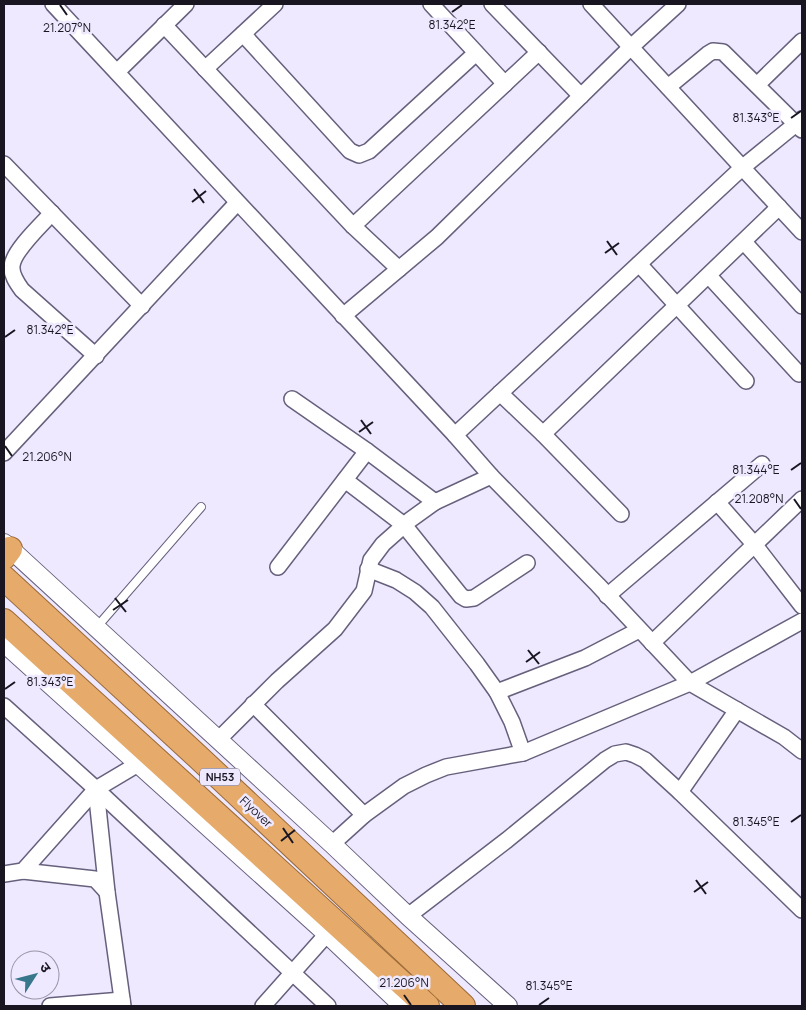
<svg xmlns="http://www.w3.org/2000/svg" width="806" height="1010" font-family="Manrope,'Noto Sans Devanagari',sans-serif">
  <rect width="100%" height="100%" fill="#eee9fe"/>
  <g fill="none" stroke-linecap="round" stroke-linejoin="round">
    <defs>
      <path id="service" d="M96 628 201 507"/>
      <g id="minor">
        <path d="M53 4 455 435 491 476 598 585 690 683 784 737 802 751"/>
        <path d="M431 4 505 84"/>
        <path d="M492 4 581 96"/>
        <path d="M591 4 802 232"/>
        <path d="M164 25 353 226 399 269"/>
        <path d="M243 34 350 151 359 155 369 151 476 53"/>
        <path d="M205 69 275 4"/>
        <path d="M117 72 186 4"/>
        <path d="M757 85 802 41"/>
        <path d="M668 87 708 54 713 51 723 52 802 130"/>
        <path d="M4 164 142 306"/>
        <path d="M52 213C41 225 13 251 12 266 11 275 17 283 22 290L96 356"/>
        <path d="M353 226 539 52"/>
        <path d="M744 242 802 306"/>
        <path d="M639 264 746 381"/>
        <path d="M709 276 799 374"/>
        <path d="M343 316 437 237 631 47 678 4"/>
        <path d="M500 393 543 434 621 514"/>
        <path d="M292 399 367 451"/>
        <path d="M543 434 779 207"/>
        <path d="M455 435 743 167 802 119"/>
        <path d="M4 453 237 203"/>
        <path d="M345 480 404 525 461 596 466 599 474 598 527 563"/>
        <path d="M717 502 754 544 802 606"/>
        <path d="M278 567 367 451 435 502"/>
        <path d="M368 569 396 580 415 592 432 607 477 664 497 692 512 722 523 753"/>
        <path d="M607 596 762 464"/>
        <path d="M652 643 802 499"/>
        <path d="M497 692 585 658 639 630"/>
        <path d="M253 704 364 815"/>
        <path d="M4 706 96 789 328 1006"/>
        <path d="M218 740 277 681 335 629 364 591 371 560 383 544 410 520 435 502 491 476"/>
        <path d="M96 789 107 892 123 1006"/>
        <path d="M680 792 737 710"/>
        <path d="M332 844 364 815 404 786 426 775 446 767 523 753 690 683 802 621"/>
        <path d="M23 871 95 879 107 892"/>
        <path d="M4 874 23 871 96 789 138 764"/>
        <path d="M408 916 507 840 605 760 615 754 626 752 635 755 645 760 680 792 802 910"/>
        <path d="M50 1006 122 1000"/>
        <path d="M263 1006 327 934"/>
      </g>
      <g id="tertiary">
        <path d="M4 543 332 844 408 916 508 1006"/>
        <path d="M4 643 327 934 403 1006"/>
      </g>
      <g id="trunk">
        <path d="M4 557 10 549"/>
        <path d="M4 578 197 756 463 1006"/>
        <path d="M4 621 427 1006"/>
      </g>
    </defs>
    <use href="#service" stroke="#67607d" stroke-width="10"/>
    <use href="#minor" stroke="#67607d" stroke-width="18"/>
    <use href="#tertiary" stroke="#67607d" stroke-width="20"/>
    <use href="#trunk" stroke="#9a6939" stroke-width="26"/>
    <use href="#service" stroke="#fff" stroke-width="8"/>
    <use href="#minor" stroke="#fff" stroke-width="15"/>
    <use href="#tertiary" stroke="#fff" stroke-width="18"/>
    <use href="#trunk" stroke="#e6ab6a" stroke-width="24"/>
  </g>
  <path fill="none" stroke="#191622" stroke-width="2" d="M60 5 67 15M452 12 462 5M791 118 801 111M194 189 204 203M192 202 206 191M607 241 617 255M605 253 619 243M5 337 15 330M361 420 371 434M359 432 373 422M5 446 12 456M791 470 801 463M794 499 801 509M115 598 126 612M113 610 128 600M528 650 539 664M526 662 540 652M5 689 15 682M791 822 801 815M283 828 293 843M281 841 295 830M696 880 706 894M694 892 708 882M404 995 411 1005M539 1005 549 998"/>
  <g text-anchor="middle" stroke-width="5" stroke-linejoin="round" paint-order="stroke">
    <rect fill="#eee9fe" stroke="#595564" stroke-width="1" x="200" y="768.5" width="40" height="17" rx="4"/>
    <g font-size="11" font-weight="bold" fill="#191622">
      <text x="220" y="781">NH53</text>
    </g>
    <g font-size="12" fill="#191622" stroke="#eee9fe">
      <text transform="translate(256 812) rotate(43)" y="4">Flyover</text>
    </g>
  </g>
  <g font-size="12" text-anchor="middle" fill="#191622" stroke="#eee9fe" stroke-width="5" stroke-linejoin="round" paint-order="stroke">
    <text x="452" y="29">81.342°E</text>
    <text x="67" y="32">21.207°N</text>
    <text x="756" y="122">81.343°E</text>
    <text x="50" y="334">81.342°E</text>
    <text x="47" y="461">21.206°N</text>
    <text x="756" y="474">81.344°E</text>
    <text x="759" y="503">21.208°N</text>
    <text x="50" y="686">81.343°E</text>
    <text x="756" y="826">81.345°E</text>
    <text x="404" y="987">21.206°N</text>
    <text x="549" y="990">81.345°E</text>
  </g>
  <rect width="806" height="1010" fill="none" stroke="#191622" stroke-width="10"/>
  <g transform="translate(35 975) rotate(54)"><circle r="24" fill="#eee9fe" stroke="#9995a6"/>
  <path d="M0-4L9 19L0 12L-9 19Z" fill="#38778c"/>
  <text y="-8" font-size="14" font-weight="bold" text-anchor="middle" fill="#191622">उ</text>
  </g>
</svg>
